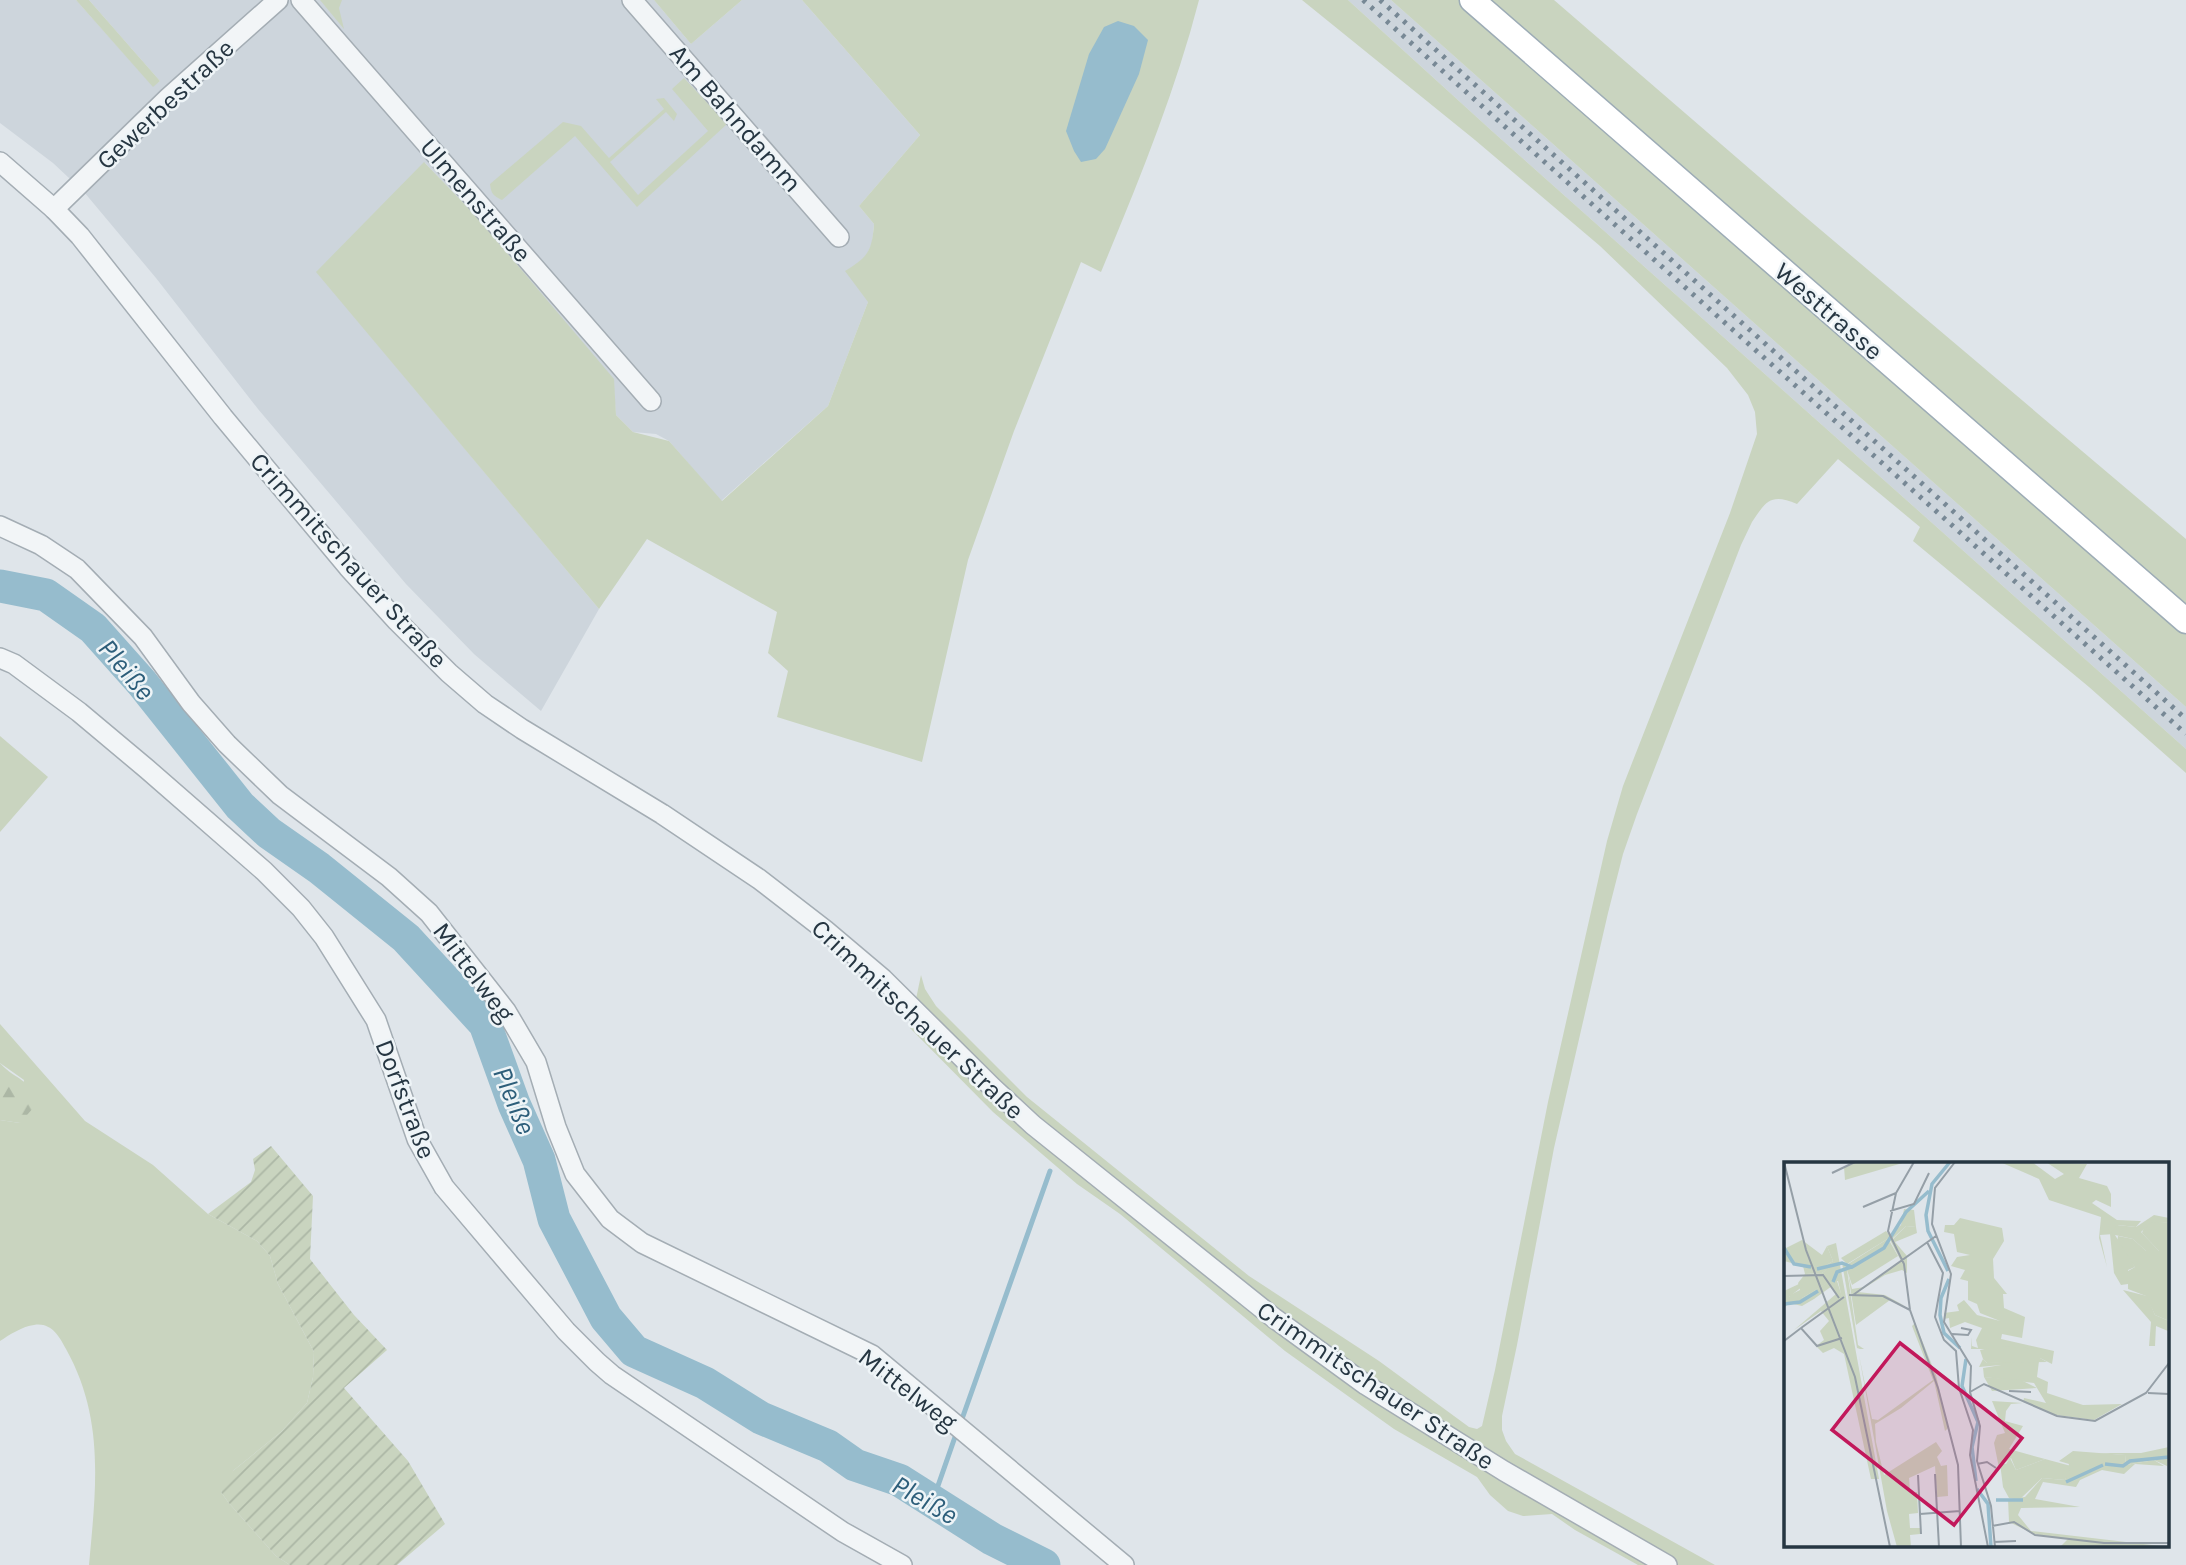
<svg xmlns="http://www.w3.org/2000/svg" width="2186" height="1565" font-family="Karla,sans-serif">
  <defs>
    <pattern id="forest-firs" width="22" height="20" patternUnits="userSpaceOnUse" patternTransform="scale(1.75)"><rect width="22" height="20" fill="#c9d4bf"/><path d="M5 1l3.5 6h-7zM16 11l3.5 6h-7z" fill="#acb7a5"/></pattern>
    <pattern id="garden-furrows" width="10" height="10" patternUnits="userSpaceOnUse" patternTransform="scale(1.75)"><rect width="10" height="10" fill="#c9d4bf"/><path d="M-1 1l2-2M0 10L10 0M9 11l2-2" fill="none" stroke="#acb7a5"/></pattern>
  </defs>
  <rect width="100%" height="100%" fill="#dfe5ea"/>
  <g fill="#cdd5dc">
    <path d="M0 0H76L153 86 160 81 89 0H654L691 44 742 0H802L920 135 859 206 874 224 872 244 864 260 868 302 828 406 721 501 669 441 656 434 633 432 616 415 613 379 475 215 425 163 317 272 599 609 541 711 474 654 406 584 258 409 156 278 84 192 53 163 0 123Z"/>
    <path d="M1348 0H1391L2186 707V749L1492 131Z"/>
  </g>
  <g fill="#c9d4bf">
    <path d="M76 0H89L160 81 153 87Z"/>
    <path d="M320 0H342L339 8 344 29Z"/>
    <path d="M654 0H742L691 44Z"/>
    <path d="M802 0H1199C1175 93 1138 183 1101 272L1081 262 1014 431 968 560 922 762 777 717 788 671 768 653 777 612 647 539 599 609 316 272 424 162 475 215 614 379 616 415 633 432 669 441 722 501 828 406 868 302 845 271C868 257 872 251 874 224L859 206 920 135Z"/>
    <path d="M1302 0H1348L1492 131 2186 749V773L2089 687 1913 541 1920 527 1838 459 1797 504C1771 493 1766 501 1752 522L1741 545 1637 814 1623 854 1608 913 1554 1148 1517 1345 1502 1416V1430L1506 1441 1515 1454 1715 1565H1638L1575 1530 1552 1514 1523 1516 1508 1511 1490 1495 1477 1477 1394 1429 1285 1351 1120 1214 1077 1184 993 1112 910 1028 921 975 925 989 936 1006 1027 1097 1249 1276 1379 1361 1469 1427 1477 1429 1482 1426 1495 1370 1548 1102 1607 841 1623 786 1730 513 1757 434 1755 412 1748 395 1727 368 1600 246 1475 140Z"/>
    <path d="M1391 0H1554L1802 214 2186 539V707Z"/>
    <path d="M684 78 727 124 637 207 575 136 502 200C493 196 491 193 490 184L563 122 581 126 609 158 664 109 656 99 664 98 677 114 674 121 666 112 610 162 638 195 708 131 672 89Z"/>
    <path d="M0 736 48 777 0 832Z"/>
    <path d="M0 1024 85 1121 153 1165 208 1214 257 1241 270 1256 278 1284 314 1352 313 1377 307 1403 282 1431 234 1470 221 1492 228 1502 276 1556 290 1565H89C96 1488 105 1419 66 1349 59 1336 51 1322 34 1325 23 1326 9 1335 0 1341V1120L20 1123 24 1080 0 1063Z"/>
  </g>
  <path fill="url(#forest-firs)" d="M0 1063C18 1083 29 1074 34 1107L20 1123 0 1120Z"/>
  <path fill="url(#garden-furrows)" d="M271 1146 313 1196 310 1259 354 1315 387 1350 344 1388 408 1461 445 1524 397 1565H290L276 1556 228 1502 221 1492 225 1481 234 1470 282 1431 307 1403 313 1377 314 1352 278 1284 270 1256 257 1241 208 1214 251 1182 255 1170 253 1159Z"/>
  <path fill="#96bccd" d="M1118 21 1134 26 1148 40 1139 74 1105 149 1096 159 1081 162 1074 151 1066 131 1089 54 1104 27Z"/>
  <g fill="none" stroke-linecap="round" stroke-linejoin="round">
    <g stroke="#96bccd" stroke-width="5">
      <path d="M962 1419 1050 1171"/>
      <path d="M933 1500 955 1437"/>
    </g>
    <path stroke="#96bccd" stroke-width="33" d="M0 586 46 595 93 628 142 683 240 806 269 833 319 868 406 938 485 1024 514 1104 539 1160 554 1219 606 1318 634 1351 705 1383 761 1418 828 1446 855 1465 899 1480 992 1539 1044 1565"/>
    <defs>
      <g id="minor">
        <path d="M301 0 651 401"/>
        <path d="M632 0 839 237"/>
        <path d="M0 162 54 209 80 236 223 417 348 567 397 621 449 673 485 704 522 729 662 814 759 879 825 930 883 979 992 1087 1033 1125 1274 1318 1366 1385 1504 1471 1667 1565"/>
        <path d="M54 209 169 97 278 0"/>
        <path d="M0 526 41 545 77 569 143 637 191 703 227 744 280 795 389 877 429 913 506 1011 536 1062 556 1127 575 1174 610 1219 642 1243 872 1355 1124 1565"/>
        <path d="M0 658 14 664 79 712 147 769 264 871 301 908 324 937 376 1020 417 1139 444 1187 566 1331 597 1362 612 1375 843 1532 902 1565"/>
      </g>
      <path id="major" d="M1472 0 2186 621"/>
    </defs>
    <use href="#minor" stroke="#a4adb4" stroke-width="22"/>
    <use href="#major" stroke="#9dacb6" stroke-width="27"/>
    <use href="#minor" stroke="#f2f5f7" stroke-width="19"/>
    <use href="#major" stroke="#fff" stroke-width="24"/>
    <g stroke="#778895" stroke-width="5" stroke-dasharray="3.5 7" stroke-linecap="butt">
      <path d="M1363 0 2186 734"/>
      <path d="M1380 0 2186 719"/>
    </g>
  </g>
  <g text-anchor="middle" stroke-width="5" stroke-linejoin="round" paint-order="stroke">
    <g font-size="26" fill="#263642" stroke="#eef4f7">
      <text transform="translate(165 104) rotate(-43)" y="9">Gewerbestraße</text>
      <text transform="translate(736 118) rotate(49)" y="9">Am Bahndamm</text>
      <text transform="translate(476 200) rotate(49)" y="9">Ulmenstraße</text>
      <text transform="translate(1829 311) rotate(41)" y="9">Westtrasse</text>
      <text transform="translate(349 560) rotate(48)" y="9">Crimmitschauer Straße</text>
      <text transform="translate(474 972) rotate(53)" y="9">Mittelweg</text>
      <text transform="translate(918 1019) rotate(43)" y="9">Crimmitschauer Straße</text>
      <text transform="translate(406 1099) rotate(69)" y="9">Dorfstraße</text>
      <text transform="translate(1376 1385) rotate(34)" y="9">Crimmitschauer Straße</text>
      <text transform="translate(908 1389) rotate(38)" y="9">Mittelweg</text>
    </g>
    <g font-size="28" font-style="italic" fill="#2d5e7a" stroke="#eef4f7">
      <text transform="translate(127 669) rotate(50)" y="10">Pleiße</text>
      <text transform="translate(515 1100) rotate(68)" y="10">Pleiße</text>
      <text transform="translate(925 1499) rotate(30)" y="10">Pleiße</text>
    </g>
  </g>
  <g transform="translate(1784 1162)">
    <rect width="385" height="385" fill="#dfe5ea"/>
    <path d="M216 0H248L271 17 280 12 262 0 303 2 295 16 323 24 327 32V45L312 38 308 41 333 58 357 59 352 65 334 63 330 72 316 73 323 105 315 76 317 55 265 38 255 17ZM176 56 218 66 220 79 209 97 210 116 223 132H219L220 146 241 155 238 176 218 172 217 177 270 189 268 202 256 196V187H187L188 175V184L194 186 192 178 198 166 181 160 166 166 165 156 160 157V151L175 149 173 143 180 138 193 153 216 159 196 151 193 142 184 138V119L176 117 181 108 167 104 173 95 186 93 173 90 170 72 160 70 161 63H170ZM369 59 385 61V159L371 153 362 134 344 127V109L351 105 333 82 334 74 349 77 362 89H375L358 71 361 63ZM122 64 132 65 133 71 111 80 123 94V111L118 108 101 113 74 130 101 133 121 144 106 138 72 163 64 111 68 127 80 125 117 99 105 76 63 102 57 96 102 69 109 77ZM18 78 38 93 43 84 49 99 36 107 2 92V86ZM48 103 67 163 95 317H87L60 192 50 186 39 191 32 184 40 178 36 169 45 159 37 149 10 168 52 132 45 120 18 136H5L6 133 16 128 14 121 21 112 38 111ZM131 161 152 213 164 266 161 269 150 219 117 246 91 262 92 280 100 313 152 280 158 289 153 295 157 304 163 303 164 334 153 335 151 304 125 316 126 330H133L134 351 125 352 126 366H136V372L126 373 127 385H113L103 349 75 193 88 257 94 258 149 218 128 164ZM199 197 203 201 251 198 255 199 253 215 264 220 263 231 299 243 338 242 310 258 272 253 239 240 240 236 262 241 250 221 200 215 199 206 217 203 195 205ZM208 239 239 241 227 242 222 249 221 259 239 264 225 287 261 297 232 308 227 296 215 306 210 281 213 273 221 271ZM289 289 341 293 342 303 370 298 380 304 351 302 340 312 318 308 296 318 292 325 259 320 251 337 296 345 237 346 234 353 247 369 385 385H276L284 377 250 372 225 360 224 337 241 335 258 316 281 318 285 302 275 299Z" fill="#c9d4bf"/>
    <path d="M120 47 130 48 132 65 122 64 108 77 107 72 117 63ZM370 53 385 56V61L368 60 357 70 375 89H362L349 77 331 73 351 105 344 108V122L337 123 330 111 326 72 333 63 352 65ZM105 76 101 87 63 108 74 183 80 187H76L73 186 58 101 64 102ZM52 81 67 163H64L54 119H48V104L38 111 21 112 19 104 0 99V92H6L36 107 49 99 43 84ZM46 119 48 124 30 137 18 144 5 141 0 146V129L17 121 19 124 5 135 18 136ZM339 128 363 134 371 153 385 159 384 169 372 164 371 184H365L367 160ZM214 184 256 187V196L263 200 203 201 199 197 196 188ZM200 215 237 218 253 226 208 229ZM385 285 383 304 370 298 342 303 341 293 312 291H357ZM226 296 232 308 261 297 287 304 281 318 258 316 235 338 225 336 219 325 216 301 222 302Z" fill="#c9d4bf"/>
    <path d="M73 0H122L61 18 60 5ZM106 80 114 94 68 123 63 108Z" fill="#c9d4bf"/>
    <path fill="none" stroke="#96bccd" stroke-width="3.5" d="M0 86 10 102 27 105M33 107 58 101 68 105 100 86 122 50 145 29M164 109 144 69 142 53 148 22 166 0M165 117 157 136 156 153 160 171 176 186M49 120 53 110 67 105M0 142 16 140 34 129M182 197 178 224 194 260 188 285 192 319M321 302 339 304 346 299 385 295M282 320 319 303M193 327 204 342 207 385M212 338H239"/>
    <path fill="none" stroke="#959fa7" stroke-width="2" d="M0 0 22 88 71 215 106 385M130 0 112 31 104 69 120 102 126 148 154 226 174 303 177 385M171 0 151 26 148 62 167 112 160 160 187 204 186 230 196 264 193 299 207 344 211 385M48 11 71 0M79 45 112 31M106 49 130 42 145 11M143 80 159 111 151 155 160 178 172 189 175 226 189 268 186 293 204 385M0 114 39 113 55 136M65 133 99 134 126 148M69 133 152 74M17 166 60 135M168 172 184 173 187 168 177 166M0 179 17 166 33 184 58 176M225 229 247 230M186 230 200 222 273 254 311 259 362 231 385 201M364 231 385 232M193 302 203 300 212 306M151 312 155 385M134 313 137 372M136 352 176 349M208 364 230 360 251 373 320 381H385M210 380 232 379"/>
    <path fill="#c2185b" fill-opacity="0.15" stroke="#c2185b" stroke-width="3.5" d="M116 181 238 276 170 363 48 268Z"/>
    <rect width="385" height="385" fill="none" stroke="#263642" stroke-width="3.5"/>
  </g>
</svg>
